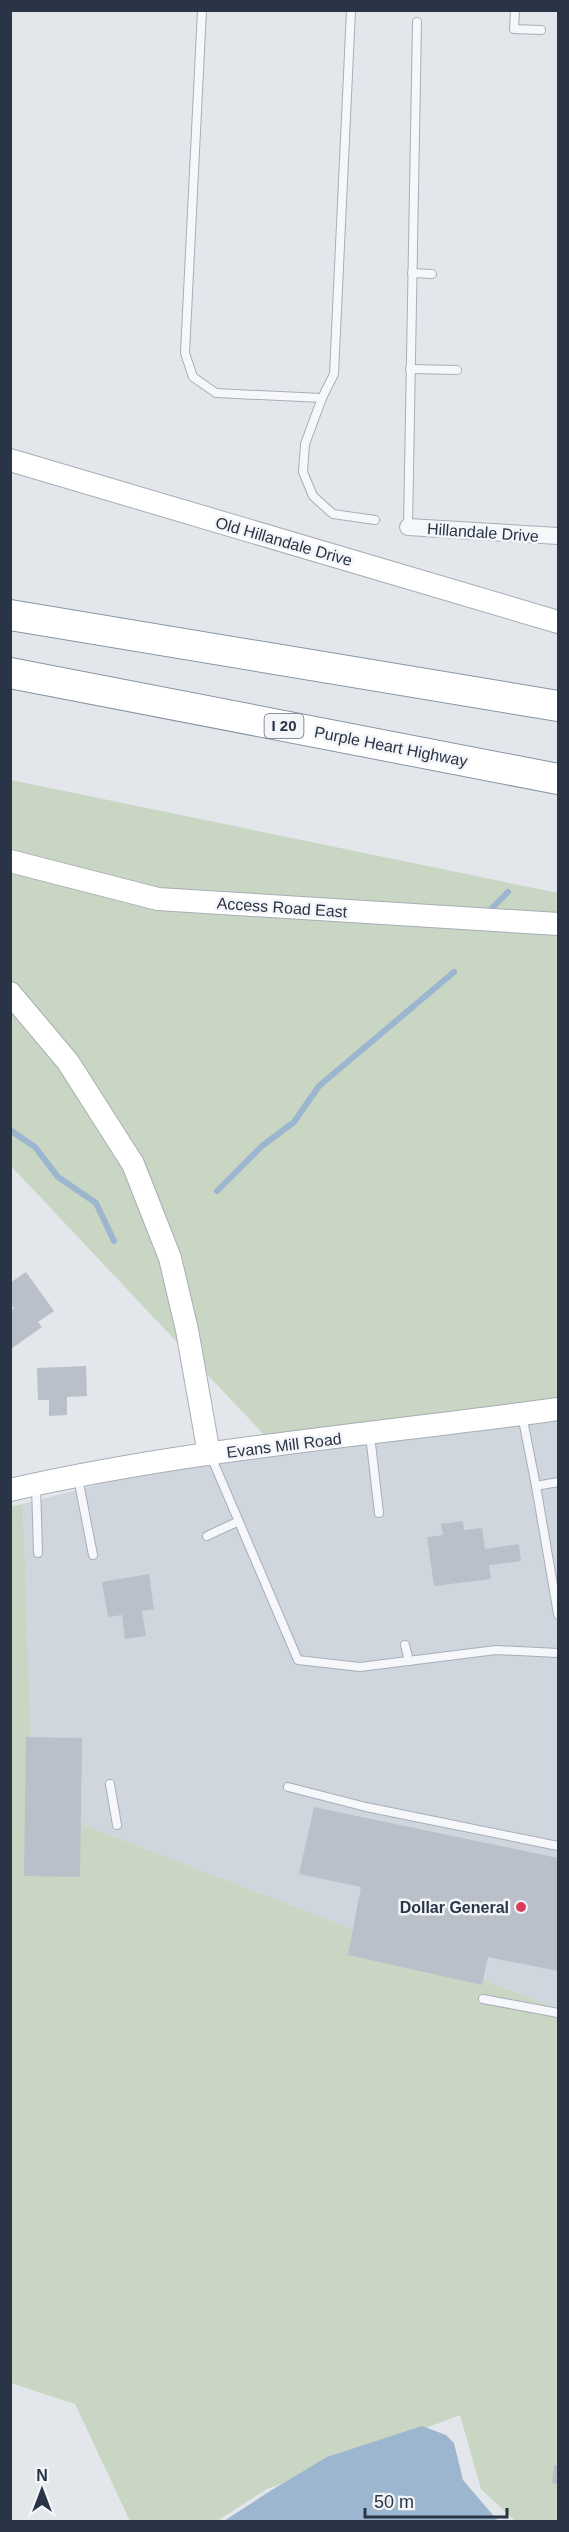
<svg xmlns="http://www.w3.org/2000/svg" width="569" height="2532" font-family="Arial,sans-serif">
  <rect width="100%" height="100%" fill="#e3e7ec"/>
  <path fill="#d0d6de" d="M558 1395V2009L33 1805 23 1504 269 1440 386 1429 557 1398Z"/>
  <g fill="#c9d6c3">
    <path d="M11 780 558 893V1398L386 1429 269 1440 11 1166Z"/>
    <path d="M23 1504 33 1805 558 2009V2521H515L481 2489 460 2415 267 2489 217 2521H130L75 2404 11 2383 10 1507Z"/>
  </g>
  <path fill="#9bb6ce" d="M422 2426 446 2435 454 2443 463 2480 498 2521H224L270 2491 327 2457Z"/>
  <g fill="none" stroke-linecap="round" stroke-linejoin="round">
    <g stroke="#9bb6ce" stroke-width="6">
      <path d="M491 909 508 892"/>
      <path d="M10 1130 35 1147 58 1177 96 1203 114 1241"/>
      <path d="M217 1191 262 1146 294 1122 319 1086 454 972"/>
    </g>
  </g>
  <g fill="#b9c0ca">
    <path d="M26 1272 54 1311 38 1322 42 1327 11 1349 10 1311 14 1308 10 1303V1283Z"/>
    <path d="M86 1366 87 1396 67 1397V1415L49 1416V1400H38L37 1368Z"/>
    <path d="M463 1521 464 1530 482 1528 485 1549 519 1544 521 1561 489 1565 491 1579 434 1586 427 1537 443 1535 441 1524Z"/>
    <path d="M149 1574 154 1609 142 1611 146 1636 125 1639 122 1615 108 1617 102 1582Z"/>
    <path d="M26 1737 82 1738 80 1877 24 1876Z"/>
    <path d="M314 1807 558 1858V1971L488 1957 482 1985 348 1955 361 1887 299 1874Z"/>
    <path d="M554 2465 558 2466V2484L552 2483Z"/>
  </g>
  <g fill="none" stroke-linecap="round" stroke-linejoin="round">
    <defs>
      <g id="lane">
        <path d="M202 10 185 353 193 377 216 393 322 398 334 374 351 10"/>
        <path d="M515 10 514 29 541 30"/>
        <path d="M412 273 432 274"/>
        <path d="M410 369 457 370"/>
        <path d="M322 398 305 444 303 472 313 496 333 514 375 520"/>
        <path d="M408 527 417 22"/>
        <path d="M522 1415 536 1486 558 1482"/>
        <path d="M370 1435 379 1513"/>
        <path d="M210 1454 298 1660 360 1667 496 1650 558 1653"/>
        <path d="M78 1478 93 1555"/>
        <path d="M36 1485 38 1553"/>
        <path d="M536 1486 558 1614"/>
        <path d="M207 1536 237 1522"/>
        <path d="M405 1645 409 1661"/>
        <path d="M110 1784 117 1825"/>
        <path d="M288 1787 366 1807 558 1846"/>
        <path d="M483 1999 558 2013"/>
      </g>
      <path id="street" d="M408 527 558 536"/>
      <g id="secondary">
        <path d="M10 460 558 622"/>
        <path d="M10 861 158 899 558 924"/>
        <path d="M10 993 68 1062 133 1164 170 1258 187 1330 209 1454"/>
        <path d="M10 1490C190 1449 376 1434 558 1409"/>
      </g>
      <g id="highway">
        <path d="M10 615 558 706"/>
        <path d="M10 673 558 779"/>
      </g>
    </defs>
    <use href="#lane" stroke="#a7aeb7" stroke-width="10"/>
    <use href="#street" stroke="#a7aeb7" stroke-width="18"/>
    <use href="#secondary" stroke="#a7aeb7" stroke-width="24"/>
    <use href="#highway" stroke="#8994a4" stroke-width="32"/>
    <use href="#lane" stroke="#f6f7fa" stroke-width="8"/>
    <use href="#street" stroke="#f6f7fa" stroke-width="16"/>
    <use href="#secondary" stroke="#fff" stroke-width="22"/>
    <use href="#highway" stroke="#fff" stroke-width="30"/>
  </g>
  <circle fill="#d93f5c" stroke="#f3f5f9" stroke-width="2" cx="521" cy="1907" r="6"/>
  <g text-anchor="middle" stroke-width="5" stroke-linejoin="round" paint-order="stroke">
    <rect fill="#f3f5f9" stroke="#666e7c" stroke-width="1.5" x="264.5" y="714" width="39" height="24" rx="4.5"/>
    <g font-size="15" font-weight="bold" fill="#293446">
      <text x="284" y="731">I 20</text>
    </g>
    <g font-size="16" fill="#293446" stroke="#f3f5f9">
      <text transform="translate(483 532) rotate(4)" y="6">Hillandale Drive</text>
      <text transform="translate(284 541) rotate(16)" y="6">Old Hillandale Drive</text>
      <text transform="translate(391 746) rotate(11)" y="6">Purple Heart Highway</text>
      <text transform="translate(282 907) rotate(4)" y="6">Access Road East</text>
      <text transform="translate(284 1445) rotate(-7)" y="6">Evans Mill Road</text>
    </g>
    <g font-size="16" font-weight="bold" fill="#293446" stroke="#f3f5f9" text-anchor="end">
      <text x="509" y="1913">Dollar General</text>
    </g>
  </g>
  <rect width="569" height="2532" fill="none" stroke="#293446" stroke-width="24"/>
  <g transform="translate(42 2490)" stroke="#f3f5f9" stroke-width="4.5" paint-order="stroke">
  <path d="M0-4.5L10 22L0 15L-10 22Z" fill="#293446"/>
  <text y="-9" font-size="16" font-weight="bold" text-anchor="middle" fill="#293446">N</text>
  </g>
  <path d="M365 2508v9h142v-9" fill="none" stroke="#293446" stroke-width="3"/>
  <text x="374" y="2508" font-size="18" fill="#293446" stroke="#f3f5f9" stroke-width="4.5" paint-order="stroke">50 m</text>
</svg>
